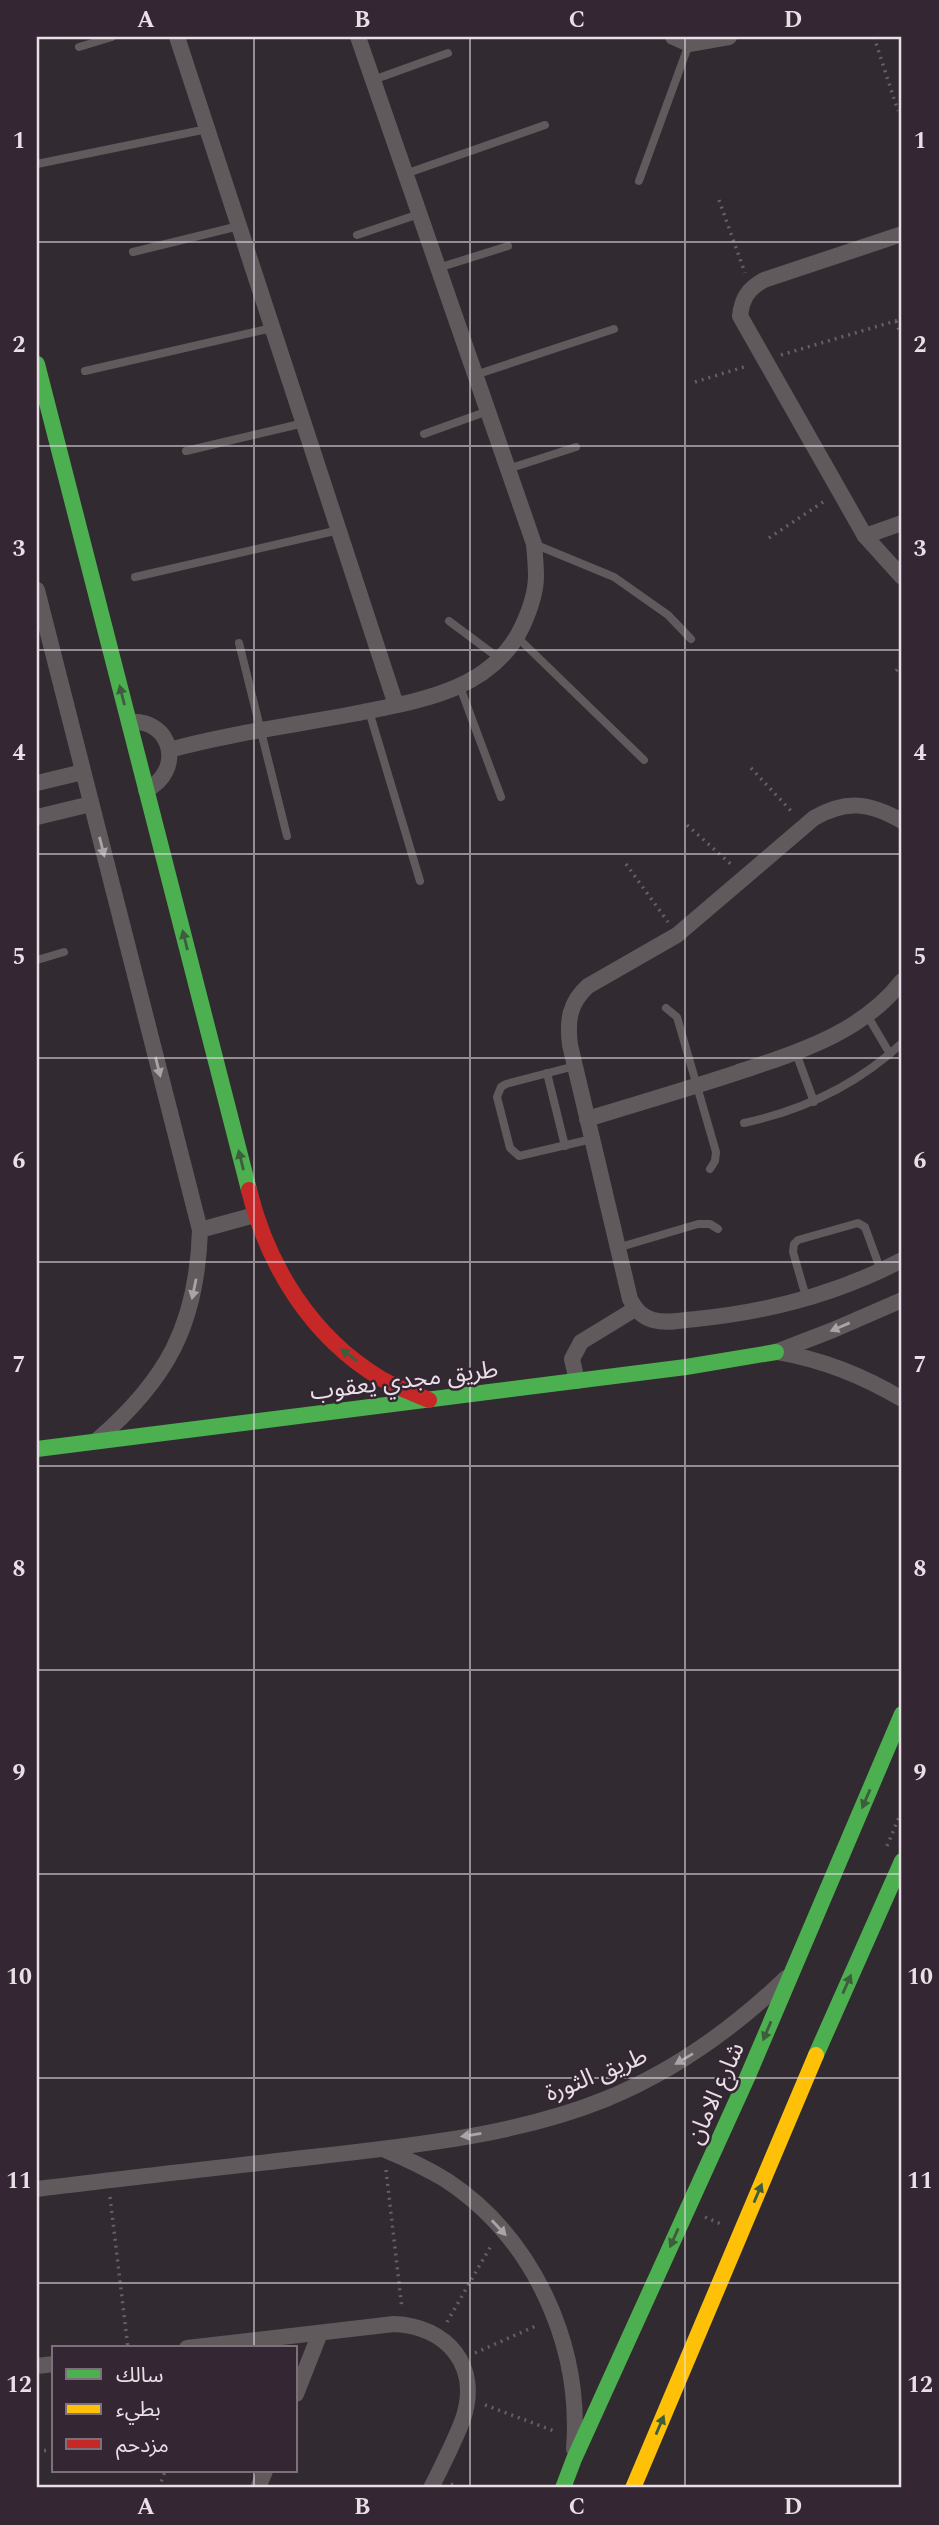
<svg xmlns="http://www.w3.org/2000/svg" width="939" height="2525" font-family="Spectral,'Noto Sans Arabic',serif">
  <rect width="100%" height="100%" fill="#312a30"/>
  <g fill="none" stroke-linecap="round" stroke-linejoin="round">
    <g stroke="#656062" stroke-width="3.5" stroke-dasharray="2 5" stroke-linecap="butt">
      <path d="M874 37 898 111"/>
      <path d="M901 142 902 144"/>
      <path d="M719 200 745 273"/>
      <path d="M896 321 902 340"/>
      <path d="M781 355 902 319"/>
      <path d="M695 382 747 366"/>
      <path d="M769 538 826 500"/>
      <path d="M896 671 902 664"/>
      <path d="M751 768 792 812"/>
      <path d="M687 825 733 866"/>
      <path d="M626 864 668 922"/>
      <path d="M887 1846 902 1810"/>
      <path d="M386 2170 402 2309"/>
      <path d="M110 2197 128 2348"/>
      <path d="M705 2217 723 2225"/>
      <path d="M447 2322 492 2244"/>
      <path d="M475 2353 538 2325"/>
      <path d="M485 2405 557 2432"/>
      <path d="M37 2451 54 2450"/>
      <path d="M451 2484 461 2488"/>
      <path d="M159 2488 165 2471"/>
    </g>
    <g stroke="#615a5c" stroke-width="8">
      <path d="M79 47 112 37"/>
      <path d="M373 80 448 53"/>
      <path d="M37 164 207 129"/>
      <path d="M405 174 545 125"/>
      <path d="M639 181 689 44"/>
      <path d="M357 235 419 214"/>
      <path d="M133 252 239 226"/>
      <path d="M438 268 508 246"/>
      <path d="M85 371 272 328"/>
      <path d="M475 375 614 329"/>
      <path d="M424 434 488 411"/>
      <path d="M186 451 304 423"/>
      <path d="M508 469 576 447"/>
      <path d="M534 544 614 577 668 615 691 639"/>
      <path d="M135 577 339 530"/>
      <path d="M449 621 500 659"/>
      <path d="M517 637 644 760"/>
      <path d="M239 643 287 836"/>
      <path d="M460 687 501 797"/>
      <path d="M369 711 420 881"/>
      <path d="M37 960 64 952"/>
      <path d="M666 1008 677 1017 716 1152 715 1161 710 1169"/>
      <path d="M867 1015 890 1054"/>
      <path d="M796 1053 814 1102"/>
      <path d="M575 1066 506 1084 501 1087 497 1097 510 1148 519 1156 592 1139"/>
      <path d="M547 1073 565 1146"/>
      <path d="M744 1123C804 1110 857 1085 902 1043"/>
      <path d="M617 1248 698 1224H710L718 1229"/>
      <path d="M806 1297 793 1252 794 1244 798 1240 858 1223 865 1227 881 1271"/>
    </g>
    <g stroke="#615a5c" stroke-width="16">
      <path d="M177 37 396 705"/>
      <path d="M673 37 689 44 729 37"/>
      <path d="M902 234 764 280C748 289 742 298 740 316L865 536 902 577"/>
      <path d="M865 536 902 523"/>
      <path d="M37 590 200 1230C197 1325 167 1380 96 1441"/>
      <path d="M129 722C172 718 185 771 146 790"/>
      <path d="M169 750C227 734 294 725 353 714 416 701 491 692 522 627 529 612 536 594 536 576 536 566 535 555 534 544L358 37"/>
      <path d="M37 783 83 772"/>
      <path d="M37 817 91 804"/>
      <path d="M902 821C870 803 847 799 814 818L677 935 588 986C569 1003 567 1021 570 1045L630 1299C636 1310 642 1317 653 1320 667 1324 682 1320 696 1319 767 1312 839 1293 902 1260"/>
      <path d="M587 1119C637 1104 687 1089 736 1073 797 1052 861 1034 902 981"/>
      <path d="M200 1230 255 1215"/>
      <path d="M776 1352 833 1330 902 1300"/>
      <path d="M778 1352C824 1360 862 1375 902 1399"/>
      <path d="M577 1381 572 1359 581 1342 635 1309"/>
      <path d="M383 2149C405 2158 426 2168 446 2180 534 2238 582 2345 574 2449"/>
      <path d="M37 2189C132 2177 226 2167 321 2156 417 2145 517 2135 606 2099 674 2071 733 2029 786 1978"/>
      <path d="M187 2348 394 2324C447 2326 481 2366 463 2419 454 2443 442 2466 431 2488"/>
      <path d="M37 2366 54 2364"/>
      <path d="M296 2394 320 2333"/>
      <path d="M258 2488 265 2471"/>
    </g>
    <g stroke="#4caf50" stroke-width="16">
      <path d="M37 364 249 1190"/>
      <path d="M37 1449 686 1367 776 1352"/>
      <path d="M816 2055 902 1861"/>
      <path d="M563 2488 574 2459 747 2078 902 1714"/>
    </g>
    <path stroke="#ffc107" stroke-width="16" d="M633 2488 816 2055"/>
    <path stroke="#c62828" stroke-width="16" d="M249 1190C268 1267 312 1337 380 1378 395 1387 413 1393 429 1400"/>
  </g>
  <defs><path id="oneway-solid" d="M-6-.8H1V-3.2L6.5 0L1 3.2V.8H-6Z" transform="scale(1.75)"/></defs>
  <g fill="#3e5d3f">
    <use href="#oneway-solid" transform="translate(122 695) rotate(-104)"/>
    <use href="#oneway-solid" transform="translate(185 940) rotate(-104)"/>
    <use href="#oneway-solid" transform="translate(241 1160) rotate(-104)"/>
    <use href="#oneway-solid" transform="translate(349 1355) rotate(-143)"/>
    <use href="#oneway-solid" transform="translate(866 1799) rotate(113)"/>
    <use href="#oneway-solid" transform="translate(847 1984) rotate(-66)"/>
    <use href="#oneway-solid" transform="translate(767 2031) rotate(113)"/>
    <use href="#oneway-solid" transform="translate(758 2193) rotate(-67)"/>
    <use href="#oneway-solid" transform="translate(674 2238) rotate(114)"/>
    <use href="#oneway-solid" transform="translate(660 2425) rotate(-67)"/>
  </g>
  <g fill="#aba3a8">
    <use href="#oneway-solid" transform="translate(102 847) rotate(76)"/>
    <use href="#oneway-solid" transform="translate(158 1067) rotate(76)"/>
    <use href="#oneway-solid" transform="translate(194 1289) rotate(102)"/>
    <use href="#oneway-solid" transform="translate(840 1327) rotate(157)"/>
    <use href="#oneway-solid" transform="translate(684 2059) rotate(149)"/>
    <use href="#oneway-solid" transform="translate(471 2135) rotate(171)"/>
    <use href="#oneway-solid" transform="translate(499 2228) rotate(47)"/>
  </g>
  <path fill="none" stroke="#e8dfe7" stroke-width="2" stroke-opacity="0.55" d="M254 37V2348M470 37V2488M685 37V2488M37 242H902M37 446H902M37 650H902M37 854H902M37 1058H902M37 1262H902M37 1466H902M37 1670H902M37 1874H902M37 2078H902M37 2283H902M254 2471V2488"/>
  <g text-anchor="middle" stroke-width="5" stroke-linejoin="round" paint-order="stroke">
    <g font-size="24" fill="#e8dfe7" stroke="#342733">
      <text transform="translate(404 1380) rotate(-7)" y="8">طريق مجدي يعقوب</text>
      <text transform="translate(596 2074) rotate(-22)" y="8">طريق الثورة</text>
      <text transform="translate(715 2093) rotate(-66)" y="8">شارع الامان</text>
    </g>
  </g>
  <rect width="939" height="2525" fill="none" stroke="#342733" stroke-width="77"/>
  <rect x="52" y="2346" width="245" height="126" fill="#342733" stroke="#7c717b" stroke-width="2"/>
  <rect x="66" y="2369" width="35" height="10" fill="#4caf50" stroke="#7c717b" stroke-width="2"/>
  <text x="116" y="2382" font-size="21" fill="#e8dfe7">سالك</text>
  <rect x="66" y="2404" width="35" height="10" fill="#ffc107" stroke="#7c717b" stroke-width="2"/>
  <text x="116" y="2416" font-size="21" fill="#e8dfe7">بطيء</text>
  <rect x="66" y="2439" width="35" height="10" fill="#c62828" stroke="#7c717b" stroke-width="2"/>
  <text x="116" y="2452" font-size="21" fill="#e8dfe7">مزدحم</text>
  <rect x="38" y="38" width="862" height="2448" fill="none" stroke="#e8dfe7" stroke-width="2.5"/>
  <g font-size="23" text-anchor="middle" font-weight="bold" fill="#e8dfe7">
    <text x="146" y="27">A</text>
    <text x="362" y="27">B</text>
    <text x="577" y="27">C</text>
    <text x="793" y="27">D</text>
    <text x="19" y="148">1</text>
    <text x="920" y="148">1</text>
    <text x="19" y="352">2</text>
    <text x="920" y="352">2</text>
    <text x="19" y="556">3</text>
    <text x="920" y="556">3</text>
    <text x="19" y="760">4</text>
    <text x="920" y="760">4</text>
    <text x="19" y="964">5</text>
    <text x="920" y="964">5</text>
    <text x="19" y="1168">6</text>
    <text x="920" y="1168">6</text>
    <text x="19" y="1372">7</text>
    <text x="920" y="1372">7</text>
    <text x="19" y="1576">8</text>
    <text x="920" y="1576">8</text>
    <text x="19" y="1780">9</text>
    <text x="920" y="1780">9</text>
    <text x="19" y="1984">10</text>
    <text x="920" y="1984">10</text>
    <text x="19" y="2188">11</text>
    <text x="920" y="2188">11</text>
    <text x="19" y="2392">12</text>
    <text x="920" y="2392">12</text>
    <text x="146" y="2514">A</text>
    <text x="362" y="2514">B</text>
    <text x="577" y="2514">C</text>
    <text x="793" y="2514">D</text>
  </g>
</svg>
